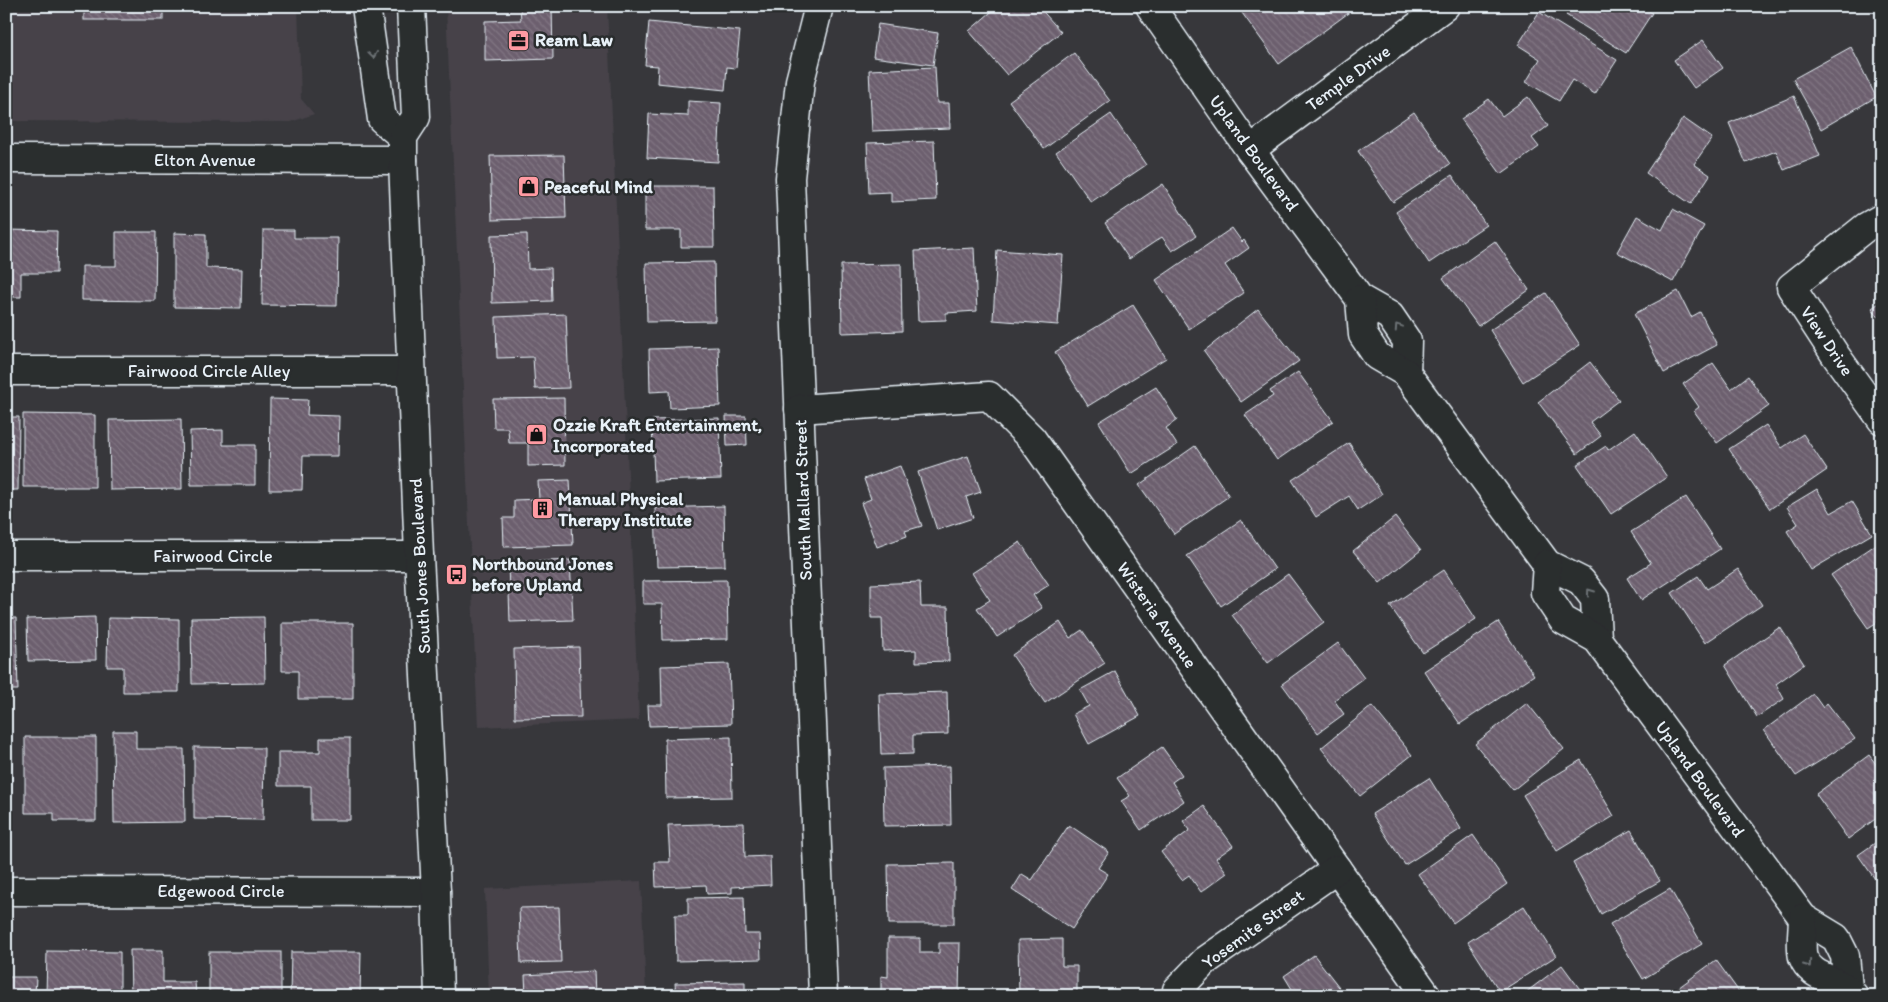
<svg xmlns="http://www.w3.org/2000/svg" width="1888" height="1002" font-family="Itim,sans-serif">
  <defs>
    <pattern id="building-back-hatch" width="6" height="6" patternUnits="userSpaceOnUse" patternTransform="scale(1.25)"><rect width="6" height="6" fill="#6c5f6e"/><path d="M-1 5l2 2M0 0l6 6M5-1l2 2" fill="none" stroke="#817683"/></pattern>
  </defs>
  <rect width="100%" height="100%" fill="#37373b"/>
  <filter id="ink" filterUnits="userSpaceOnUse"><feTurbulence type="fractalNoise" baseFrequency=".02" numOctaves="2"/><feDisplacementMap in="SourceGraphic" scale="10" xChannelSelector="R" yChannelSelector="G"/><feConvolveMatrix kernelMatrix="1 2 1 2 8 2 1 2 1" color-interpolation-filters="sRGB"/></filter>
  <g filter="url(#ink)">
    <g fill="#47434a">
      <path d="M6 6H298L301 99 314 114 291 122 6 121Z"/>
      <path d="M446 6H607L639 720 478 727Z"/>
      <path d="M641 881 646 996H489L485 889Z"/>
    </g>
    <g fill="url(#building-back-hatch)" stroke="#e8f1f8">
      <rect x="84" y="6" width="79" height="14"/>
      <path d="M520 6H552L553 59 485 61V21L521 20Z"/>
      <path d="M998 6H1038L1061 32 1007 75 969 31Z"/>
      <path d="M1237 6H1347L1351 11 1279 64Z"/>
      <path d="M1572 6H1642L1652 13 1626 53 1566 15Z"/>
      <path d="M1539 12 1617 60 1595 94 1572 80 1559 101 1526 82 1540 59 1518 45Z"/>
      <path d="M649 22 740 31 736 68 727 67 725 90 657 83 658 66 645 65Z"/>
      <path d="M878 24 938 33 933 65 873 57Z"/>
      <path d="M1877 36H1882V65Z"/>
      <path d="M1703 40 1723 68 1694 88 1674 60Z"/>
      <path d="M1851 47 1876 97 1821 129 1793 79Z"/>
      <path d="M1074 53 1110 101 1044 149 1009 101Z"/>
      <path d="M935 67 937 103H949L950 128 872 131 869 70Z"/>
      <path d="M1794 96 1820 156 1784 170 1776 151 1746 163 1729 123Z"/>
      <path d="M1528 97 1548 126 1532 138 1539 147 1501 174 1461 119 1489 99 1502 116Z"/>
      <path d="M688 101 721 103 718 162 647 158 649 114 688 116Z"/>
      <path d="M1414 112 1450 164 1393 202 1358 151Z"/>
      <path d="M1111 114 1146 165 1091 202 1056 152Z"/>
      <path d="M1683 118 1712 138 1694 164 1710 175 1691 204 1646 173Z"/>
      <path d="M934 141 936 200 891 202V192L869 193 867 143Z"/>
      <path d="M564 155 566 218 492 220 490 156Z"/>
      <path d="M1452 175 1486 225 1429 263 1396 212Z"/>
      <path d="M1163 184 1196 236 1172 251 1162 237 1129 259 1105 223Z"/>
      <path d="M645 186H713L714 247H681V230H645Z"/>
      <path d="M1673 209 1704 226 1673 282 1617 252 1637 216 1662 230Z"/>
      <path d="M1232 228 1242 242 1244 240 1249 248 1225 265 1244 293 1189 329 1156 280Z"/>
      <path d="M6 230 57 231 56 273H21V297H6Z"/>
      <path d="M263 230H294V238H338L337 306 262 305Z"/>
      <path d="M116 232H156L155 301 82 300V266H116Z"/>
      <path d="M174 233 206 234V268L242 269 241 308 174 307Z"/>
      <path d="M527 234 528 269 551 268 552 301 492 303 491 235Z"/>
      <path d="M1495 241 1529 290 1478 326 1443 278Z"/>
      <path d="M974 248 977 311 946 313V320L918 321 915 251Z"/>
      <path d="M997 250 1063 255 1058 325 993 320Z"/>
      <path d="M714 262 715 321 647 322 646 263Z"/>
      <path d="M901 264 902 331 842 333 841 265Z"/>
      <path d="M1678 291 1691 317 1700 312 1717 345 1664 373 1634 314Z"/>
      <path d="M1546 293 1580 345 1523 382 1490 330Z"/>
      <path d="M1882 301V322L1872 308Z"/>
      <path d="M1133 305 1166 358 1088 406 1055 352Z"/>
      <path d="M1258 309 1299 361 1241 402 1204 351Z"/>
      <path d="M566 314 569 388 535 389 533 357 497 358 496 317Z"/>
      <path d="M718 347 720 406 670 408 669 391 650 392 649 349Z"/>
      <path d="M1590 362 1619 400 1590 422 1601 436 1577 454 1538 402Z"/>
      <path d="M1713 363 1731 389 1748 376 1769 406 1717 443 1694 411 1699 407 1683 384Z"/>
      <path d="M1298 372 1333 421 1277 460 1245 415 1273 396 1270 391Z"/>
      <path d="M1156 387 1177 420 1166 428 1177 445 1131 474 1099 422Z"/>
      <path d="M564 398 565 465 528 466V443H509L508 428H494L493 399Z"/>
      <path d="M270 399 308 400 307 415 339 416 338 456H303L302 490H269Z"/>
      <path d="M23 414 95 415V487H23Z"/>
      <path d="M726 416H746L747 445 727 446Z"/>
      <path d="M6 417H19L18 490H6Z"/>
      <path d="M719 418 721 479 654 481 652 420Z"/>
      <path d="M181 419 182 489 110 490 109 420Z"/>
      <path d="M1766 425 1782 448 1803 434 1827 470 1770 509 1729 449Z"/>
      <path d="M223 430V445H255V485H191L190 431Z"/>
      <path d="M1635 431 1667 477 1611 514 1577 465 1606 446 1608 450Z"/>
      <path d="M1349 443 1382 494 1358 510 1349 496 1316 517 1292 480Z"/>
      <path d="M1195 446 1229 496 1174 534 1139 485Z"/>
      <path d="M968 456 981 492 966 497 973 518 937 530 918 472Z"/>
      <path d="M900 466 922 526 905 531 907 536 877 547 861 503 871 499 864 479Z"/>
      <path d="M570 480 573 545 504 547 503 518H514V500L539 499 538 481Z"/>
      <path d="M1817 489 1831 513 1852 501 1872 534 1811 570 1787 531 1798 524 1787 507Z"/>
      <path d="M1686 497 1720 549 1641 600 1627 578 1651 563 1631 532Z"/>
      <path d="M724 506 725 566 657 567 655 508Z"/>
      <path d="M1395 517 1421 550 1380 583 1353 551Z"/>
      <path d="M1241 520 1275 569 1221 606 1187 556Z"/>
      <path d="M1881 541 1882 619 1868 628 1831 575Z"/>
      <path d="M1020 542 1049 585 1033 595 1042 608 997 637 977 608 990 600 972 573Z"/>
      <path d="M570 560 573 620 510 622 508 563Z"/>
      <path d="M1738 569 1762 605 1705 643 1672 593 1698 576 1707 589Z"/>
      <path d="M1444 570 1476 619 1423 653 1390 606Z"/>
      <path d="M1288 574 1324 622 1268 663 1232 615Z"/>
      <path d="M727 580 728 639 663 640 662 604H643V581Z"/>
      <path d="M920 582 921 607H948L949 661 916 662V650L883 651 882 618H871V584Z"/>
      <path d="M95 617 96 660 28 661 27 619Z"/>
      <path d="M264 617 265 683 192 684 191 618Z"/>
      <path d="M6 618H16L18 690H6Z"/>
      <path d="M108 618 179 619V692H123V667H107Z"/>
      <path d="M1060 622 1070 638 1082 630 1105 663 1045 703 1012 655Z"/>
      <path d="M1498 622 1534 675 1460 724 1424 671Z"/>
      <path d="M282 623H353V699H298V671H282Z"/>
      <path d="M1780 627 1804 664 1776 684 1784 699 1757 717 1725 665Z"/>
      <path d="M1338 643 1364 678 1334 700 1344 714 1318 733 1282 684Z"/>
      <path d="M579 647 581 717 515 718 514 649Z"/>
      <path d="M729 664 731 724 649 726 648 705H662L661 666Z"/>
      <path d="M1115 671 1140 716 1089 744 1073 714 1089 706 1080 690Z"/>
      <path d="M947 692 948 734 913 735V754L881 755 879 694Z"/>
      <path d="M1813 694 1823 708 1827 703 1855 739 1796 776 1764 730Z"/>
      <path d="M1527 703 1564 749 1513 790 1475 744Z"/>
      <path d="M1372 706 1412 755 1360 796 1321 748Z"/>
      <path d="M113 731H136V749H184L185 822 114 823Z"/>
      <path d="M25 737H96V821H54V813H25Z"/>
      <path d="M731 737 732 797 666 798 665 739Z"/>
      <path d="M320 738H350V820H311V786H278V752H320Z"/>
      <path d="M194 747 264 748 263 820 194 819Z"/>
      <path d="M1162 747 1182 775 1172 782 1184 801 1141 830 1121 801 1130 796 1117 778Z"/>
      <path d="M6 750H12L11 818H6Z"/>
      <path d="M1869 755 1882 772V814L1848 839 1816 794Z"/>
      <path d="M1581 760 1614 816 1557 851 1523 795Z"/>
      <path d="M950 766 951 825 884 826 883 768Z"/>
      <path d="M1429 778 1461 829 1405 865 1372 814Z"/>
      <path d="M1204 806 1233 846 1216 858 1227 873 1201 892 1189 875 1182 880 1161 852 1190 830 1183 821Z"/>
      <path d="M744 823 745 857 770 856 771 885 732 887V893L707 894 706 885 656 887 655 862H670L668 825Z"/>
      <path d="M1069 825 1109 852 1098 868 1108 874 1072 929 1012 890 1022 874 1032 880Z"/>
      <path d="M1631 830 1660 881 1601 914 1573 863Z"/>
      <path d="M1473 835 1507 884 1453 923 1418 874Z"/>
      <path d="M1882 838V889L1858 855Z"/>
      <path d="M954 863V924H889L888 864Z"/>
      <path d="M1670 889 1702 944 1643 979 1610 924Z"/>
      <path d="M744 897 745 934H760L761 959 676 961 675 915H688V898Z"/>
      <path d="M1524 906 1556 956 1500 992 1468 942Z"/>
      <path d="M559 907 561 962 521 963 519 908Z"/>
      <path d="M888 938H920V953H939V943H960L959 996H881V976L888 977Z"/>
      <path d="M1062 939V966H1077V996H1019L1018 940Z"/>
      <path d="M130 950H163V982H195L196 996H131Z"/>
      <path d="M47 951 120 952V996H46Z"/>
      <rect x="209" y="952" width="72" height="44"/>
      <path d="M291 952H361L360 996H290Z"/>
      <path d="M1314 955 1346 996H1281L1292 989 1284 976Z"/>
      <path d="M1716 960 1742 996H1667Z"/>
      <path d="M1562 965 1585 996H1521Z"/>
      <path d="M594 971 595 996H526L525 975Z"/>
      <path d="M6 977H36L35 996H6Z"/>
      <path d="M745 982V996H676L675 983Z"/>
    </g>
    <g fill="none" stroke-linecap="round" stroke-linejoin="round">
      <defs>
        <g id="minor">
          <path d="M819 6 800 81 790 178 823 996"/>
          <path d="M1150 6 1250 150 1360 299 1390 316 1407 341 1406 373"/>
          <path d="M1250 150 1445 6"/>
          <path d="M6 159 403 160"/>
          <path d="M1882 218 1866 227 1791 287 1836 356 1882 420"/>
          <path d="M1360 299 1363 335 1377 356 1406 373 1547 564 1581 581 1595 599 1597 639"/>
          <path d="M6 371H411"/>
          <path d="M799 409 989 396 1032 439 1427 996"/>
          <path d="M6 556H419"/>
          <path d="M1547 564 1545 593 1563 620 1597 639 1803 918 1836 938 1845 956 1848 988"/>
          <path d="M6 891 436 892"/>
          <path d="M1803 918C1803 927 1800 948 1803 957 1811 980 1841 978 1854 996"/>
          <path d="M1177 996V990L1205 961 1337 869"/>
        </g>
        <g id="major">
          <path d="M366 6 382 119 403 137"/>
          <path d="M411 6 416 117 403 137V160L419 556 436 892 439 996"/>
        </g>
      </defs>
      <use href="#minor" stroke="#e8f1f8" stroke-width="31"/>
      <use href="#major" stroke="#e8f1f8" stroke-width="31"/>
      <use href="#minor" stroke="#2a2d2e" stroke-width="28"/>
      <use href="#major" stroke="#2a2d2e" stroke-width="28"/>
    </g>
    <defs><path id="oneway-chevron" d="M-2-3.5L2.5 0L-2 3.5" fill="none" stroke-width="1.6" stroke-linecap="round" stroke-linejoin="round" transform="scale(1.25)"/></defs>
    <g stroke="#6c7275">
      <use href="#oneway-chevron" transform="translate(373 55) rotate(82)"/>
      <use href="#oneway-chevron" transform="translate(1398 327) rotate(-124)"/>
      <use href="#oneway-chevron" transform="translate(1590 592) rotate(-126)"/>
      <use href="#oneway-chevron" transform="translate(1808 964) rotate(55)"/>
    </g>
  </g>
  <defs>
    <symbol id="office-square" viewBox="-11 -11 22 22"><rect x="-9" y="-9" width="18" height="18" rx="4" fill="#ff9aa2" stroke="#2a2d2e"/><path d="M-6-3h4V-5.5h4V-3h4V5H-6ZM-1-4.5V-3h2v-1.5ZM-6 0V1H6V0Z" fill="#111"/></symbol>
    <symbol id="shop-square" viewBox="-11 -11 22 22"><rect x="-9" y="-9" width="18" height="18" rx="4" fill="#ff9aa2" stroke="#2a2d2e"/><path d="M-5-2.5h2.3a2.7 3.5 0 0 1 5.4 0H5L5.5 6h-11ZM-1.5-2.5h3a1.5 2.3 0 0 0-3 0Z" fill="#111"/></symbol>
    <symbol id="building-square" viewBox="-11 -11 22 22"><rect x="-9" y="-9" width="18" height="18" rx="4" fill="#ff9aa2" stroke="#2a2d2e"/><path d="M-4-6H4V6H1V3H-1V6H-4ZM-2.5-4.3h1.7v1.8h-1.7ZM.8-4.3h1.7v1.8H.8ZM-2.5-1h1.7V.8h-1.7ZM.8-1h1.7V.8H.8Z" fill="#111"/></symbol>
    <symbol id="bus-square" viewBox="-11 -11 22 22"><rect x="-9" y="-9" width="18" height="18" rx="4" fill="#ff9aa2" stroke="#2a2d2e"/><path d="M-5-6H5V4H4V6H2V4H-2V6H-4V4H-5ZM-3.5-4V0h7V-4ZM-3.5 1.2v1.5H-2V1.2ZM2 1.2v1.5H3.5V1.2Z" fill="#111"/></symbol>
  </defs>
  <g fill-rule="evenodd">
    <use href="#office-square" x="506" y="28" width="25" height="25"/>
    <use href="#shop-square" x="516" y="174" width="25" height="25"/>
    <use href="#shop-square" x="524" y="422" width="25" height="25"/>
    <use href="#building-square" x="530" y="496" width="25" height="25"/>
    <use href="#bus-square" x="444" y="562" width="25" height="25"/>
  </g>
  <g text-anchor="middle" stroke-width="5" stroke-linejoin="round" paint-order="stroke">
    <g font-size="18" font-weight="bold" fill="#e8f1f8" stroke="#2a2d2e" text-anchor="start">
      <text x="535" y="46">Ream Law</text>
      <text x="544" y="193">Peaceful Mind</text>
      <text x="553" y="431">Ozzie Kraft Entertainment,<tspan x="553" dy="21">Incorporated</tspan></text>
      <text x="558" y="505">Manual Physical<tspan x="558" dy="21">Therapy Institute</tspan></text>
      <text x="472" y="570">Northbound Jones<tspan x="472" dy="21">before Upland</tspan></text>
    </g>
    <g font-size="18" fill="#e8f1f8" stroke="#2a2d2e">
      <text transform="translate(1348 78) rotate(-36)" y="6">Temple Drive</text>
      <text transform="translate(1254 153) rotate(54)" y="6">Upland Boulevard</text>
      <text x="205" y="166">Elton Avenue</text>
      <text transform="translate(1827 341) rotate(56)" y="6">View Drive</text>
      <text x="209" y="377">Fairwood Circle Alley</text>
      <text transform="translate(803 500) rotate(-92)" y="6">South Mallard Street</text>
      <text x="213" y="562">Fairwood Circle</text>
      <text transform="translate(420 566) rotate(-93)" y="6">South Jones Boulevard</text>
      <text transform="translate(1157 615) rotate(55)" y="6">Wisteria Avenue</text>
      <text transform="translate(1700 779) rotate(54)" y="6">Upland Boulevard</text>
      <text x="221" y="897">Edgewood Circle</text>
      <text transform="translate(1253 929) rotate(-36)" y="6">Yosemite Street</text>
    </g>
  </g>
  <rect width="1888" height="1002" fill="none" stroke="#2a2d2e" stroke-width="25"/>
  <rect x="12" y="12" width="1863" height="977" fill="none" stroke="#e8f1f8" stroke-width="2" filter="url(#ink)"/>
</svg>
